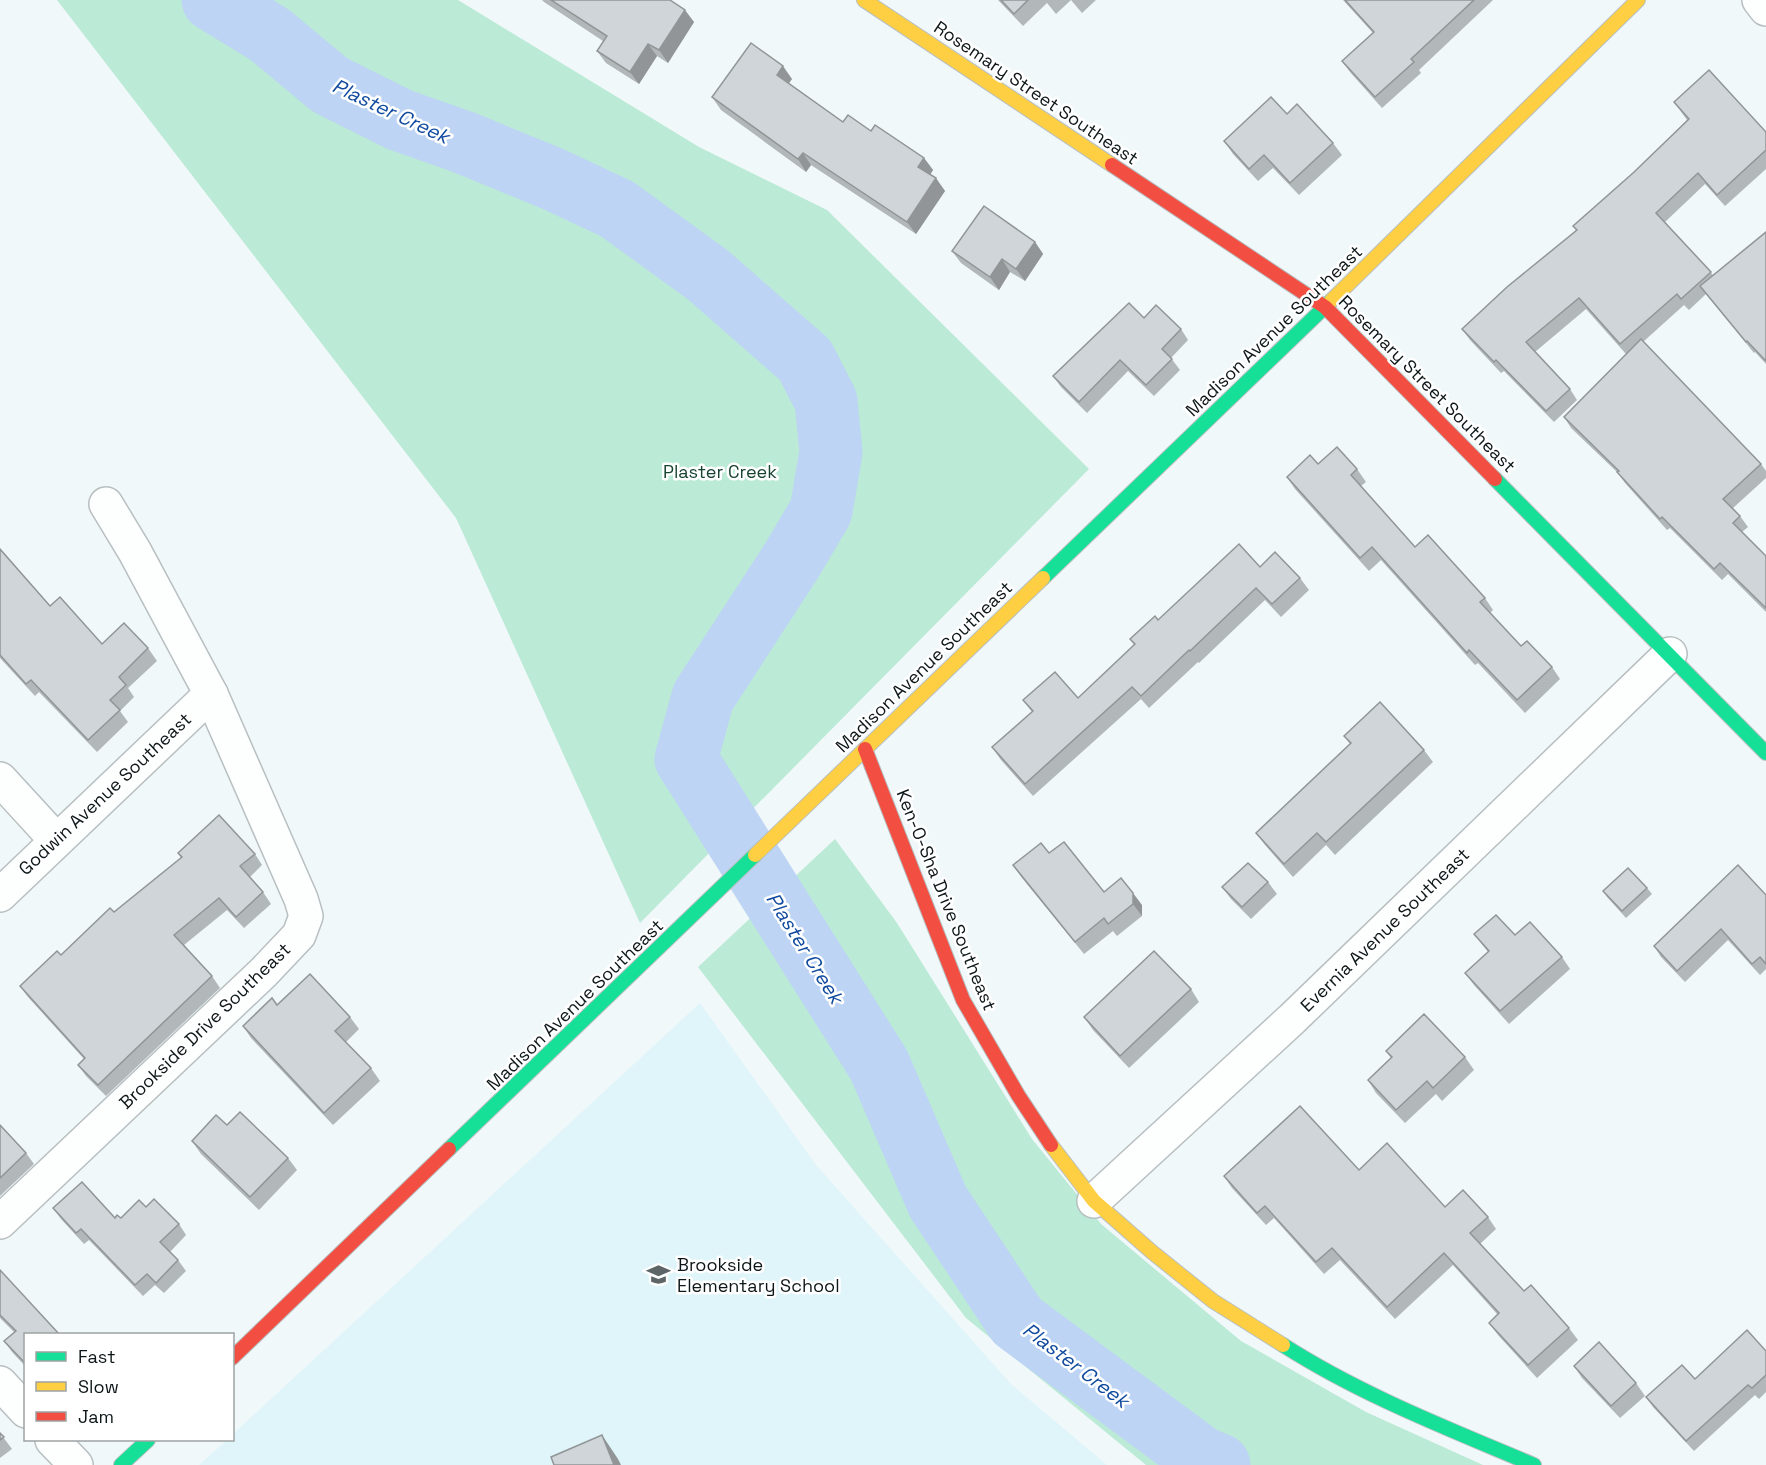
<svg xmlns="http://www.w3.org/2000/svg" width="1766" height="1465" font-family="'Space Grotesk',sans-serif">
  <rect width="100%" height="100%" fill="#f1f8fa"/>
  <path fill="#dff5fa" d="M700 1003 816 1165 1011 1384 1107 1465H199L227 1440H232L233 1434Z"/>
  <g fill="#bbead6">
    <path d="M57 0H458L699 147 827 210 1089 469 640 923 456 518Z"/>
    <path d="M835 839 897 923 1032 1139 1101 1224 1241 1341 1366 1412 1483 1465H1146L966 1318 698 967Z"/>
  </g>
  <g fill="none" stroke-linecap="round" stroke-linejoin="round">
    <path stroke="#bdd4f4" stroke-width="63" d="M213 0 270 35 330 85 400 120 463 142 553 179 617 209 708 275 805 360 826 401 831 452 821 511 792 560 703 697 686 759 879 1065 938 1202 1017 1321 1202 1458 1219 1465"/>
    <defs>
      <g id="street">
        <path d="M1759 0 1766 9"/>
        <path d="M0 779 56 840"/>
        <path d="M0 895 211 694"/>
        <path d="M1094 1201 1292 1019 1670 654"/>
        <path d="M0 1222 264 972 299 935 306 916 301 899 211 694 135 552 106 504"/>
        <path d="M0 1383 26 1411"/>
        <path d="M52 1440 76 1465"/>
      </g>
      <g id="fast">
        <path d="M1495 479 1766 753"/>
        <path d="M1043 578 1331 301"/>
        <path d="M449 1149 755 855"/>
        <path d="M1283 1345C1361 1395 1449 1429 1534 1465"/>
        <path d="M121 1465 148 1440"/>
      </g>
      <g id="slow">
        <path d="M864 0 1112 165"/>
        <path d="M1331 301 1638 0"/>
        <path d="M755 855 1043 578"/>
        <path d="M1051 1145 1094 1201 1152 1252 1213 1301 1283 1345"/>
      </g>
      <g id="jam">
        <path d="M1112 165 1325 307 1495 479"/>
        <path d="M865 749 963 1000 1018 1095 1051 1145"/>
        <path d="M232 1358 449 1149"/>
      </g>
    </defs>
    <use href="#street" stroke="#b8bfc1" stroke-width="36"/>
    <use href="#fast" stroke="#b8bfc1" stroke-width="16"/>
    <use href="#slow" stroke="#b8bfc1" stroke-width="16"/>
    <use href="#jam" stroke="#b8bfc1" stroke-width="16"/>
    <use href="#street" stroke="#fdfefe" stroke-width="33"/>
    <use href="#fast" stroke="#16e098" stroke-width="14"/>
    <use href="#slow" stroke="#ffcf43" stroke-width="14"/>
    <use href="#jam" stroke="#f24e42" stroke-width="14"/>
  </g>
  <g fill="#b2b7ba">
    <path d="M542 0H670L694 22 668 63 657 56 639 84 606 63 597 51 603 41 544 2Z"/>
    <path d="M998 0H1096L1082 13 1071 0 1056 14 1047 3 1023 26Z"/>
    <path d="M1343 0H1493L1419 70 1421 73 1382 108 1350 72 1342 61 1373 33Z"/>
    <path d="M792 79 789 83 843 122 871 131 924 158 933 170 930 175 945 191 916 234 811 165 806 172 721 110 712 97Z"/>
    <path d="M1674 102 1766 132V169L1725 206 1705 184 1665 222 1713 275 1766 232V364L1755 352 1754 353 1706 294 1689 310 1684 305 1643 342 1761 464 1766 471V478L1733 508 1740 516 1748 527 1742 532 1766 556V612L1728 574 1722 580 1670 528 1667 530 1625 483 1617 472 1571 428 1564 417 1626 354 1586 309 1535 352 1570 389 1577 400 1554 422 1504 371 1501 373 1470 340 1462 329 1576 230 1573 226 1633 173 1687 120Z"/>
    <path d="M1287 114 1333 143 1342 155 1299 195 1273 168 1258 181 1233 154 1224 141Z"/>
    <path d="M1035 242 1043 254 1025 281 1010 272 999 290 961 263 952 251Z"/>
    <path d="M1144 318 1181 329 1188 340 1171 358 1180 370 1154 396 1128 371 1087 413 1061 387 1053 376Z"/>
    <path d="M1318 464 1357 469 1366 482 1361 486 1415 547 1485 598 1493 610 1490 613 1521 646 1552 667 1560 679 1525 713 1478 663 1475 665 1381 560 1369 571 1295 489 1287 477Z"/>
    <path d="M0 549 50 606 102 644 148 648 157 661 128 688 134 697 120 711 128 722 97 752 39 692 35 696 0 658Z"/>
    <path d="M1260 567 1300 578 1309 590 1281 617 1265 600 1199 663 1198 662 1149 708 1141 699 1033 796 1001 760 992 747 1032 712 1023 700 1078 698 1134 645 1130 639 1158 620Z"/>
    <path d="M1344 736 1424 750 1433 762 1335 855 1326 845 1293 877 1265 845 1256 833 1350 744Z"/>
    <path d="M178 853 255 854 262 865 250 877 263 892 271 904 244 928 227 910 184 945 212 976 220 988 106 1096 86 1076 78 1065 84 1059 28 997 20 986 61 955 181 858Z"/>
    <path d="M1049 853 1104 892 1142 905V916L1117 936 1113 931 1084 954 1022 878 1013 865Z"/>
    <path d="M1268 882 1277 894 1251 919 1231 899 1222 887Z"/>
    <path d="M1647 888 1652 894 1626 918 1607 897 1603 891Z"/>
    <path d="M1766 895V969L1760 975 1728 940 1685 982 1661 957 1654 946Z"/>
    <path d="M1474 934 1515 935 1562 957 1570 969 1509 1024 1474 985 1465 973 1488 952Z"/>
    <path d="M1191 989 1199 1002 1129 1068 1093 1030 1084 1017Z"/>
    <path d="M277 1005 350 1017 359 1029 346 1042 371 1068 380 1081 333 1125 251 1038 243 1026Z"/>
    <path d="M1386 1051 1465 1057 1474 1070 1442 1101 1436 1094 1405 1123 1376 1093 1368 1080 1391 1058Z"/>
    <path d="M0 1125 26 1153 34 1164 0 1196Z"/>
    <path d="M227 1125 288 1158 297 1170 259 1210 201 1154 192 1141Z"/>
    <path d="M1359 1170 1445 1207 1488 1217 1496 1229 1480 1244 1524 1291 1569 1328 1578 1340 1537 1378 1498 1335 1489 1323 1498 1315 1453 1265 1395 1319 1340 1260 1324 1274 1274 1218 1266 1225 1232 1188 1224 1176Z"/>
    <path d="M146 1207 179 1224 186 1235 170 1252 178 1260 186 1271 164 1293 155 1285 143 1296 89 1240 84 1244 61 1219 53 1208 121 1218Z"/>
    <path d="M0 1270 26 1335V1367L12 1352 4 1341 14 1332 0 1318Z"/>
    <path d="M1766 1351V1392L1759 1399 1755 1395 1694 1451 1653 1407 1646 1397 1695 1379Z"/>
    <path d="M1574 1366 1636 1383 1645 1396 1620 1418 1582 1378Z"/>
    <path d="M0 1433 12 1449 0 1458Z"/>
  </g>
  <g fill="#919597">
    <path d="M685 10 694 22 668 63 659 50Z"/>
    <path d="M648 44 657 56 639 84 630 72Z"/>
    <path d="M783 66 792 79 786 87 777 75Z"/>
    <path d="M803 153 811 165 806 172 798 159Z"/>
    <path d="M924 158 933 170 927 179 918 167Z"/>
    <path d="M936 178 945 191 916 234 907 222Z"/>
    <path d="M1035 242 1043 254 1025 281 1016 269Z"/>
    <path d="M1002 259 1010 272 999 290 990 277Z"/>
    <path d="M1133 893 1142 905V916L1133 904Z"/>
    <path d="M602 1435 618 1459 621 1465H614Z"/>
  </g>
  <g fill="#cfd5d8" stroke="#919597" stroke-width="1.5">
    <path d="M551 0H670L685 10 659 50 648 44 630 72 597 51 607 36Z"/>
    <path d="M1001 0H1028L1014 14Z"/>
    <path d="M1345 0H1474L1411 59 1414 62 1375 97 1342 61 1374 32Z"/>
    <path d="M751 43 783 66 777 75 843 122 848 115 871 131 875 125 924 158 918 167 936 178 907 222 803 153 798 159 712 97Z"/>
    <path d="M1709 70 1766 132V150L1717 195 1698 173 1656 213 1711 272 1681 299 1677 294 1620 344 1579 298 1526 342 1570 389 1546 411 1496 360 1494 362 1462 329 1507 287 1577 230 1573 226 1633 173 1689 119 1674 102Z"/>
    <path d="M1271 97 1287 114 1297 104 1333 143 1290 183 1264 155 1249 169 1224 141Z"/>
    <path d="M984 206 1035 242 1016 269 1002 259 990 277 952 251Z"/>
    <path d="M1766 232V361L1747 341 1746 342 1700 286Z"/>
    <path d="M1129 303 1144 318 1156 305 1181 329 1162 349 1172 359 1146 385 1120 360 1079 402 1053 376Z"/>
    <path d="M1641 339 1761 464 1723 499 1740 516 1733 523 1766 556V608L1720 563 1714 569 1662 517 1660 519 1617 472 1619 471 1564 417Z"/>
    <path d="M1337 447 1357 469 1351 475 1415 547 1428 535 1485 598 1480 602 1521 646 1527 641 1552 667 1517 700 1469 650 1467 653 1372 547 1360 558 1287 477 1310 455 1318 464Z"/>
    <path d="M1239 544 1260 567 1275 552 1300 578 1272 604 1256 588 1190 651 1189 650 1141 696 1132 687 1025 784 992 747 1033 711 1023 700 1055 672 1078 698 1135 644 1130 639 1155 616 1158 620Z"/>
    <path d="M0 549 50 606 60 597 102 644 124 623 148 648 119 677 126 685 110 700 120 710 88 740 31 680 26 684 0 655Z"/>
    <path d="M1380 702 1424 750 1326 842 1317 833 1284 864 1256 833 1351 743 1344 736Z"/>
    <path d="M219 815 255 854 240 866 263 892 236 917 219 898 174 935 212 976 98 1085 78 1065 85 1058 20 986 57 951 61 955 110 908 114 912 182 857 178 853Z"/>
    <path d="M1064 842 1104 892 1121 878 1133 893V904L1108 924 1104 918 1075 942 1013 865 1041 843 1049 853Z"/>
    <path d="M1248 863 1268 882 1242 907 1222 887Z"/>
    <path d="M1738 865 1766 895V964L1760 957 1752 964 1721 929 1677 971 1654 946Z"/>
    <path d="M1628 868 1647 888 1622 911 1603 891Z"/>
    <path d="M1496 915 1515 935 1530 922 1562 957 1500 1011 1465 973 1489 951 1474 934Z"/>
    <path d="M1154 951 1191 989 1120 1056 1084 1017Z"/>
    <path d="M310 974 350 1017 335 1031 371 1068 324 1113 243 1026 272 998 277 1005Z"/>
    <path d="M1424 1014 1465 1057 1433 1088 1427 1081 1396 1110 1368 1080 1392 1057 1386 1051Z"/>
    <path d="M1300 1106 1359 1170 1387 1143 1445 1207 1463 1190 1488 1217 1470 1233 1524 1291 1531 1285 1569 1328 1528 1365 1489 1323 1499 1313 1444 1253 1387 1307 1332 1248 1316 1262 1265 1206 1257 1213 1224 1176Z"/>
    <path d="M240 1112 288 1158 250 1197 192 1141 216 1115 227 1125Z"/>
    <path d="M0 1125 26 1153 0 1178Z"/>
    <path d="M82 1182 115 1218 117 1215 121 1218 139 1200 146 1207 154 1199 179 1224 160 1242 178 1260 156 1283 147 1274 135 1285 81 1229 76 1233 53 1208Z"/>
    <path d="M0 1270 60 1335H26V1364L4 1341 16 1331 0 1315Z"/>
    <path d="M1747 1330 1766 1351V1375L1752 1388 1748 1385 1686 1441 1646 1397 1682 1365 1695 1379Z"/>
    <path d="M1599 1342 1636 1383 1611 1406 1574 1366Z"/>
    <path d="M0 1433 4 1437 0 1440Z"/>
    <path d="M602 1435 614 1465H554L551 1457Z"/>
  </g>
  <defs>
    <symbol id="school-bare" viewBox="-9 -9 18 18"><path d="M0-5L7-2L0 1L-7-2ZM-4 1L0 2.5L4 1V4Q0 6-4 4Z" fill="#5d6567" stroke="#fff" stroke-width="2.5" paint-order="stroke"/></symbol>
  </defs>
  <g fill-rule="evenodd">
    <use href="#school-bare" x="642" y="1258" width="33" height="33"/>
  </g>
  <g text-anchor="middle" stroke-width="5" stroke-linejoin="round" paint-order="stroke">
    <g font-size="18" fill="#0d1618" stroke="#fff">
      <text transform="translate(1036 93) rotate(34)" y="6">Rosemary Street Southeast</text>
      <text transform="translate(1274 331) rotate(-44)" y="6">Madison Avenue Southeast</text>
      <text transform="translate(1427 384) rotate(45)" y="6">Rosemary Street Southeast</text>
      <text transform="translate(924 667) rotate(-44)" y="6">Madison Avenue Southeast</text>
      <text transform="translate(105 794) rotate(-43)" y="6">Godwin Avenue Southeast</text>
      <text transform="translate(946 900) rotate(68)" y="6">Ken-O-Sha Drive Southeast</text>
      <text transform="translate(1385 930) rotate(-44)" y="6">Evernia Avenue Southeast</text>
      <text transform="translate(575 1005) rotate(-44)" y="6">Madison Avenue Southeast</text>
      <text transform="translate(205 1026) rotate(-44)" y="6">Brookside Drive Southeast</text>
    </g>
    <g font-size="18" fill="#174432" stroke="#fff">
      <text x="720" y="478">Plaster Creek</text>
    </g>
    <g font-size="18" fill="#0d1618" stroke="#fff" text-anchor="start">
      <text x="677" y="1271">Brookside<tspan x="677" dy="21">Elementary School</tspan></text>
    </g>
    <g font-size="20" font-style="italic" fill="#114b9f" stroke="#fff">
      <text transform="translate(391 111) rotate(25)" y="7">Plaster Creek</text>
      <text transform="translate(805 948) rotate(58)" y="7">Plaster Creek</text>
      <text transform="translate(1076 1365) rotate(37)" y="7">Plaster Creek</text>
    </g>
  </g>
  <rect x="24" y="1333" width="210" height="108" fill="#ffffff" stroke="#9ea2a3" stroke-width="1.5"/>
  <rect x="36" y="1352" width="30" height="9" fill="#16e098" stroke="#9ea2a3" stroke-width="1.5"/>
  <text x="78" y="1363" font-size="18" fill="#0d1618">Fast</text>
  <rect x="36" y="1382" width="30" height="9" fill="#ffcf43" stroke="#9ea2a3" stroke-width="1.5"/>
  <text x="78" y="1393" font-size="18" fill="#0d1618">Slow</text>
  <rect x="36" y="1412" width="30" height="9" fill="#f24e42" stroke="#9ea2a3" stroke-width="1.5"/>
  <text x="78" y="1423" font-size="18" fill="#0d1618">Jam</text>
</svg>
